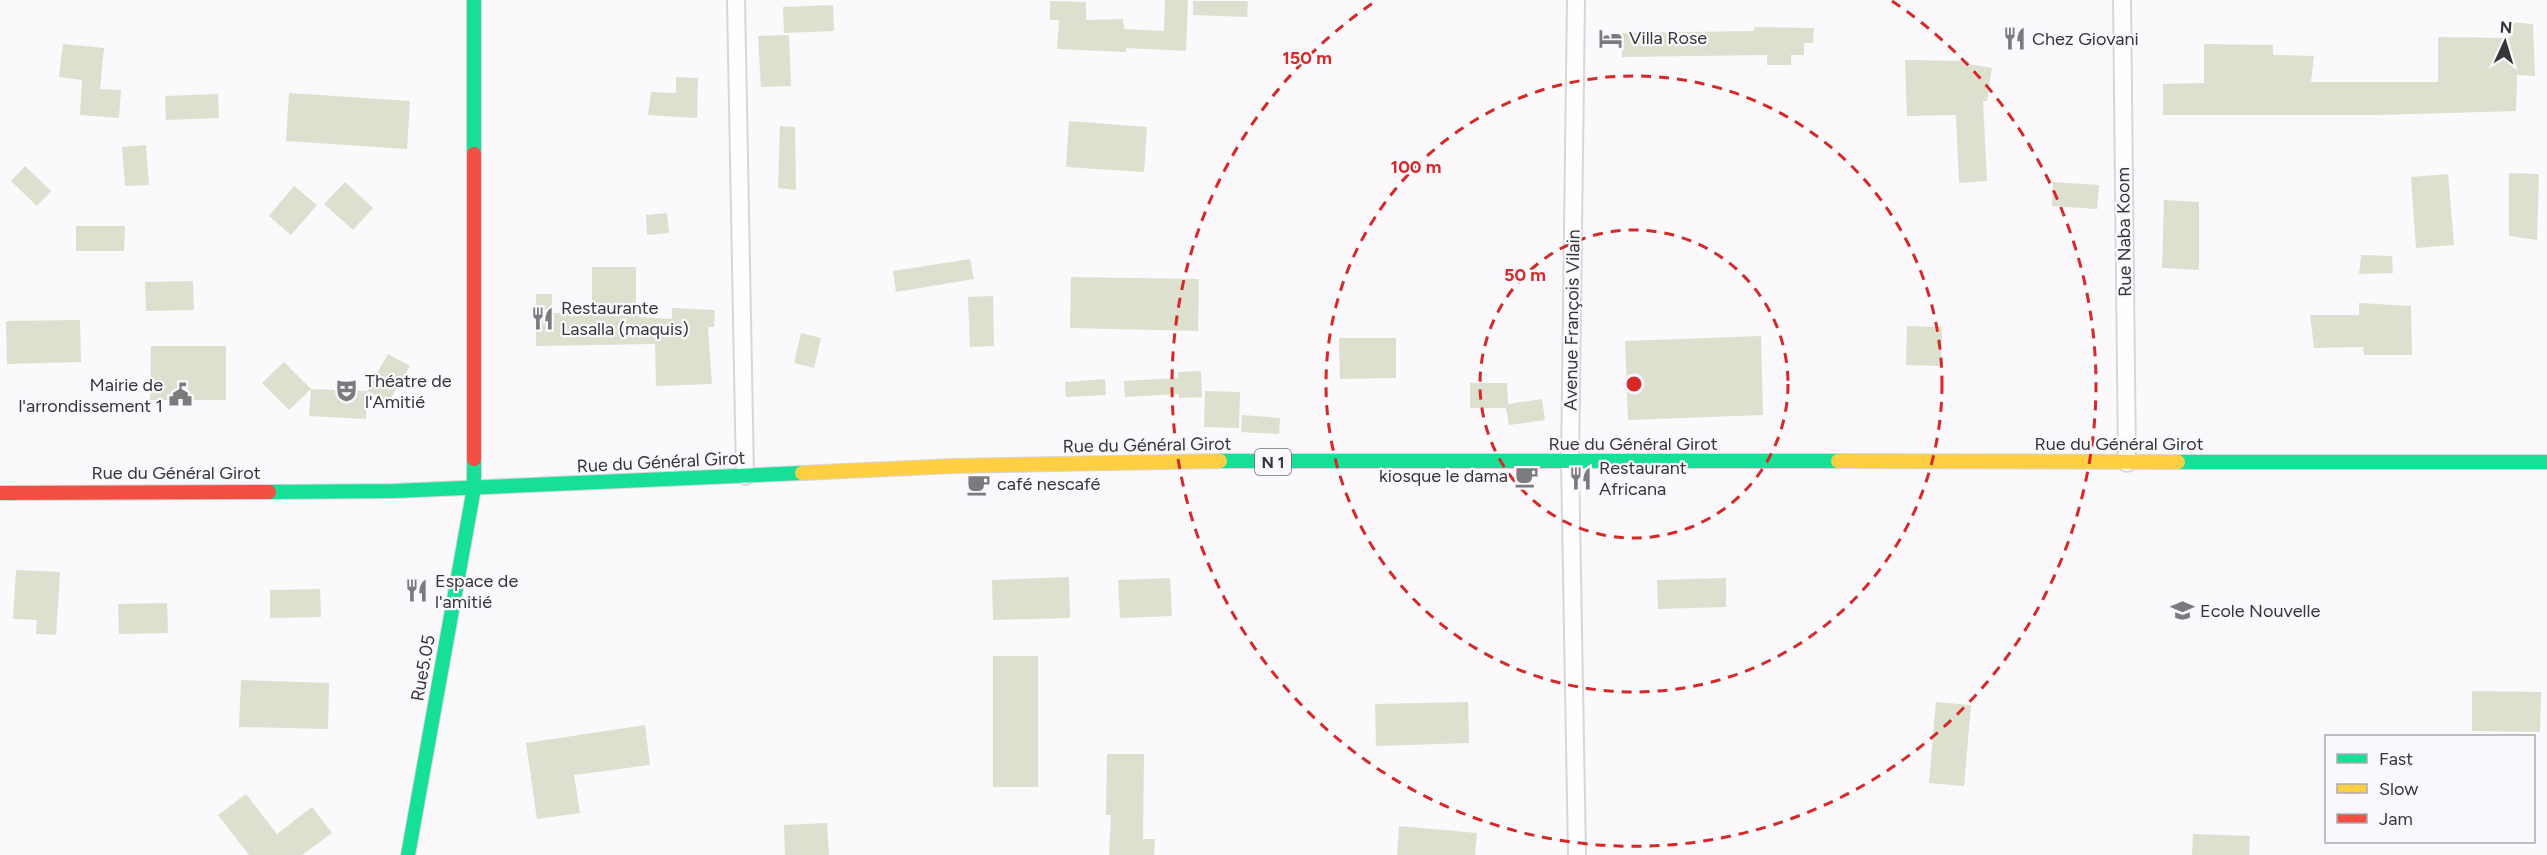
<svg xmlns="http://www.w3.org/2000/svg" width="2547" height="855" font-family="Figtree,sans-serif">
  <rect width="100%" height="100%" fill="#fbf9fc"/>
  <g fill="#dde0cf">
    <path d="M1165 0H1188L1186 51 1126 48V52L1057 49 1059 20H1050V1L1086 2V20L1123 19 1124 29 1164 31Z"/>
    <path d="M1193 1H1248L1247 17 1193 15Z"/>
    <path d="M833 5 834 31 784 33 783 7Z"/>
    <path d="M2509 22 2533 24 2535 76 2517 75 2516 111 2380 115H2163V84L2204 83V44L2273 45V55L2314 56 2311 82H2438V37L2509 38Z"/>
    <path d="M1754 27 1814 28 1813 43H1804V55H1791V65H1767V55L1622 57V33L1754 31Z"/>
    <path d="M789 35 791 86 761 87 758 36Z"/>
    <path d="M63 44 104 48 100 89 121 90 119 118 80 115 82 80 59 77Z"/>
    <path d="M1905 60 1969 61V64L1992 68 1987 101H1983L1987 181 1959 183 1956 115 1907 116Z"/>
    <path d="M676 77 698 78 697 118 648 115 651 92 676 93Z"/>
    <path d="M289 93 410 101 407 149 286 141Z"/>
    <path d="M218 94 219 118 166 120 165 96Z"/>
    <path d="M1069 121 1147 127 1144 172 1066 167Z"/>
    <path d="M780 126 795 127 796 190 778 188Z"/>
    <path d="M146 145 149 185 125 186 122 147Z"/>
    <path d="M25 166 51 191 37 206 11 181Z"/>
    <path d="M2509 173 2539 174 2537 240 2509 236Z"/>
    <path d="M2448 174 2454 245 2416 248 2411 177Z"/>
    <path d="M345 182 373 208 353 230 324 204Z"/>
    <path d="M2053 182 2099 185 2097 209 2052 206Z"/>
    <path d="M294 186 317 205 291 235 269 216Z"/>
    <path d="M2164 200 2199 202V270L2162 268Z"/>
    <path d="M667 213 669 233 647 235 646 215Z"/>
    <path d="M76 226H125L124 251H76Z"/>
    <path d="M2361 255 2392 256 2393 273 2359 274Z"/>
    <path d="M970 259 974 279 896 292 893 271Z"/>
    <path d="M592 267H636V311H639V317L672 319V308L715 310 714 327H708L712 384 656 386 655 344 536 346V294H552V313L592 312Z"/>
    <path d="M1071 277 1199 279 1198 331 1070 328Z"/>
    <path d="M193 281 194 310 146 311 145 282Z"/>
    <path d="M993 296 994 346 970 347 968 297Z"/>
    <path d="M2359 303 2411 306 2412 355H2364L2363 347 2314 348 2310 315H2359Z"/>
    <path d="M80 320 81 362 7 364 6 321Z"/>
    <path d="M1907 326 1942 327 1941 366 1906 365Z"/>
    <path d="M801 333 821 338 814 368 794 363Z"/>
    <path d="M1761 336 1763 415 1628 420 1625 341Z"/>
    <path d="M1339 338H1396V378L1340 379Z"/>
    <path d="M151 346H226V400H150Z"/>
    <path d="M388 354 410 366 388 403 367 391Z"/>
    <path d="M284 362 311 389 289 410 262 383Z"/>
    <path d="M1201 371 1202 397 1179 398V394L1125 397 1124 381 1178 378V372Z"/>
    <path d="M1105 379 1106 395 1066 397 1065 382Z"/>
    <path d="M1470 383H1507L1508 404 1542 399 1545 420 1509 425 1506 408H1470Z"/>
    <path d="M311 389 367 391 366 419 309 416Z"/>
    <path d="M1205 391 1240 392 1239 428 1204 427Z"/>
    <path d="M1242 415 1280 418 1279 434 1241 432Z"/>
    <path d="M16 570 60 572 56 635 36 634 37 620 13 619Z"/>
    <path d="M1069 577 1070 618 993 620 992 580Z"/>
    <path d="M1170 578 1172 616 1120 618 1118 580Z"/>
    <path d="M1726 578V607L1658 609 1657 580Z"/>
    <path d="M320 589 321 617 270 618V590Z"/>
    <path d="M167 603 168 633 119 634 118 604Z"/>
    <rect x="993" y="656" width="45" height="131"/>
    <path d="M241 680 329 683 328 729 239 727Z"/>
    <path d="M2472 691 2541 692 2540 732 2472 731Z"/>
    <path d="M1468 702 1469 743 1376 746 1375 704Z"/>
    <path d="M1936 702 1971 705 1964 786 1929 783Z"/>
    <path d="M645 725 650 765 574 775 580 813 537 819 526 743Z"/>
    <path d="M1107 754H1144L1143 839H1155L1154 855H1109L1111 815H1106Z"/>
    <path d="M246 794 277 834 312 807 332 833 302 855H249L218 815Z"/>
    <path d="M827 823 829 855H785L784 825Z"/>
    <path d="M1399 826 1477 833 1475 855H1397Z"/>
    <path d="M2193 834 2250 836 2249 855H2192Z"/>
  </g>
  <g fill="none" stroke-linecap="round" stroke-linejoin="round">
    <defs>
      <g id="street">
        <path d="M736 0 745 476"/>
        <path d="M1576 0 1570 462 1577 855"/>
        <path d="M2122 0 2127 463"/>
      </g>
      <g id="fast">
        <path d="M474 0V154"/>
        <path d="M1220 461H1838"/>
        <path d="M2178 462H2547"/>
        <path d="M269 492 394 491 802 473"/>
        <path d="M408 855 474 488V459"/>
      </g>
      <g id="slow">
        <path d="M1838 461 2178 462"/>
        <path d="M802 473 953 466 1220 461"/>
      </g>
      <g id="jam">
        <path d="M474 154V459"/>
        <path d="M0 493 269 492"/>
      </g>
    </defs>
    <use href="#street" stroke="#d7d6d8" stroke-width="20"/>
    <use href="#fast" stroke="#d7d6d8" stroke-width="16"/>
    <use href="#slow" stroke="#d7d6d8" stroke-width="16"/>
    <use href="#jam" stroke="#d7d6d8" stroke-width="16"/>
    <use href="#street" stroke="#fefeff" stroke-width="16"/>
    <use href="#fast" stroke="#16e098" stroke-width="14"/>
    <use href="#slow" stroke="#ffcf43" stroke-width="14"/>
    <use href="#jam" stroke="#f24e42" stroke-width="14"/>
  </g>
  <g fill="none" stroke="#d62828" stroke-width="3" stroke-dasharray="10 8">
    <circle cx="1634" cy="384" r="154"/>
    <circle cx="1634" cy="384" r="308"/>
    <path d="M1892 1A462 462 0 1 1 1376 1"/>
  </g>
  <defs>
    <symbol id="hotel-bare" viewBox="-9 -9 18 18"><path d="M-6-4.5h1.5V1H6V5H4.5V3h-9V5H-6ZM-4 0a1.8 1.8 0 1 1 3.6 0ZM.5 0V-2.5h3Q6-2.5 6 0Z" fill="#7b7a7c" stroke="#fbf8fd" stroke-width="2.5" paint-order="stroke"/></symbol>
    <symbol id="restaurant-bare" viewBox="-9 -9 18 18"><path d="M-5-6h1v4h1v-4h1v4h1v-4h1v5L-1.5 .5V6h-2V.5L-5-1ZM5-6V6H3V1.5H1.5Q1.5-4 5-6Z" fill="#7b7a7c" stroke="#fbf8fd" stroke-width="2.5" paint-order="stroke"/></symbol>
    <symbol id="theatre-bare" viewBox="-9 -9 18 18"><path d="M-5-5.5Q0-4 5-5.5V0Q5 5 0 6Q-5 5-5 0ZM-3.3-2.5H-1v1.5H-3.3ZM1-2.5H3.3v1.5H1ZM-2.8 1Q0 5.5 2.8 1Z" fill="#7b7a7c" stroke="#fbf8fd" stroke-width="2.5" paint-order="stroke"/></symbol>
    <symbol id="civic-bare" viewBox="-9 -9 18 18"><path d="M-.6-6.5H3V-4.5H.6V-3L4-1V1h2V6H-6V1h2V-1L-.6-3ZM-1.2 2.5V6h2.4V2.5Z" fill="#7b7a7c" stroke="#fbf8fd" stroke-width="2.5" paint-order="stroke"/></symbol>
    <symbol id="cafe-bare" viewBox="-9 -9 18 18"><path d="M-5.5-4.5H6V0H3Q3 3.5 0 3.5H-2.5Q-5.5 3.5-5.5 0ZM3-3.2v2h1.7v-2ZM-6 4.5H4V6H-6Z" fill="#7b7a7c" stroke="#fbf8fd" stroke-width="2.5" paint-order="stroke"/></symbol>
    <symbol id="school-bare" viewBox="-9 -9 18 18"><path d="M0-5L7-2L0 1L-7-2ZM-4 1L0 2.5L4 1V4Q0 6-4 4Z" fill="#7b7a7c" stroke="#fbf8fd" stroke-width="2.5" paint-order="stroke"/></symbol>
  </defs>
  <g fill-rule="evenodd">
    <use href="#hotel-bare" x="1594" y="22" width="33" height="33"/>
    <use href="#restaurant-bare" x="1998" y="22" width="33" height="33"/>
    <use href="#restaurant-bare" x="526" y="302" width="33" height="33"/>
    <use href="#theatre-bare" x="330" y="374" width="33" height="33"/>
    <use href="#civic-bare" x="164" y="378" width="33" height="33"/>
    <use href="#cafe-bare" x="1510" y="460" width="33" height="33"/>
    <use href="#restaurant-bare" x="1564" y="462" width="33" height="33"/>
    <use href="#cafe-bare" x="962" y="468" width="33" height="33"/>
    <use href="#restaurant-bare" x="400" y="574" width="33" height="33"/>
    <use href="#school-bare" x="2166" y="594" width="33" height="33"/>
  </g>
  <g text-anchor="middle" stroke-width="4.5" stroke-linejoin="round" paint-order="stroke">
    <rect fill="#fbf8fd" stroke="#717072" stroke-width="1.5" x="1255" y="449" width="36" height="26" rx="4.5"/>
    <g font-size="16" font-weight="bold" fill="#363537">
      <text x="1273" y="468">N 1</text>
    </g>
    <g font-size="18" fill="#363537" stroke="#fbf8fd" text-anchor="start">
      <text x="1629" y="44">Villa Rose</text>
      <text x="2032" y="45">Chez Giovani</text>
      <text x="561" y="314">Restaurante<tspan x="561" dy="21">Lasalla (maquis)</tspan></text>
      <text x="365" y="387">Théatre de<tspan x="365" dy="21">l'Amitié</tspan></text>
      <text x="163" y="391" text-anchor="end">Mairie de<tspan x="163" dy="21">l'arrondissement 1</tspan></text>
      <text x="1599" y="474">Restaurant<tspan x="1599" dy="21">Africana</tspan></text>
      <text x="1508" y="482" text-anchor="end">kiosque le dama</text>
      <text x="997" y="490">café nescafé</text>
      <text x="435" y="587">Espace de<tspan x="435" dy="21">l'amitié</tspan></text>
      <text x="2200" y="617">Ecole Nouvelle</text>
    </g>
    <g font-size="18" fill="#363537" stroke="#fbf8fd">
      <text transform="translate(2124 232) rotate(-91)" y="6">Rue Naba Koom</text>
      <text transform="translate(1572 320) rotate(-89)" y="6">Avenue François Vilain</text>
      <text x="1633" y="450">Rue du Général Girot</text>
      <text x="2119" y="450">Rue du Général Girot</text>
      <text transform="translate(1147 445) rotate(-1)" y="6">Rue du Général Girot</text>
      <text transform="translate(661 462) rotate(-3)" y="6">Rue du Général Girot</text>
      <text x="176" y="479">Rue du Général Girot</text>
      <text transform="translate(423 668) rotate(-80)" y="6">Rue5.05</text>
    </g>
  </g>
  <circle cx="1634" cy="384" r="9" fill="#d62828" stroke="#fbf8fd" stroke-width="3"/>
  <g font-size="18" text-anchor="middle" font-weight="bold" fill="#d62828" stroke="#fbf8fd" stroke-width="4.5" stroke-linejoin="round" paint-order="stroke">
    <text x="1307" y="64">150 m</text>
    <text x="1416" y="173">100 m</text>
    <text x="1525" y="281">50 m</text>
  </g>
  <rect x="2325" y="735" width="210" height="108" fill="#fbf8fd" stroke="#acaaae" stroke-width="1.5"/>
  <rect x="2337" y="754" width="30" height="9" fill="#16e098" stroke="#acaaae" stroke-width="1.5"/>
  <text x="2379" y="765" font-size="18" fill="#363537">Fast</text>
  <rect x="2337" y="784" width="30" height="9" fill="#ffcf43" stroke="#acaaae" stroke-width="1.5"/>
  <text x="2379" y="795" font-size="18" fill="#363537">Slow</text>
  <rect x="2337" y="814" width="30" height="9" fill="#f24e42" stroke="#acaaae" stroke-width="1.5"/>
  <text x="2379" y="825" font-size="18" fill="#363537">Jam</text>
  <g transform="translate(2505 42) rotate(4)" stroke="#fbf8fd" stroke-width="4.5" paint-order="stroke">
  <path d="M0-4.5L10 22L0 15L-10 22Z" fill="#363537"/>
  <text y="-9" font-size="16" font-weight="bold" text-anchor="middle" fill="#363537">N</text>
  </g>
</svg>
